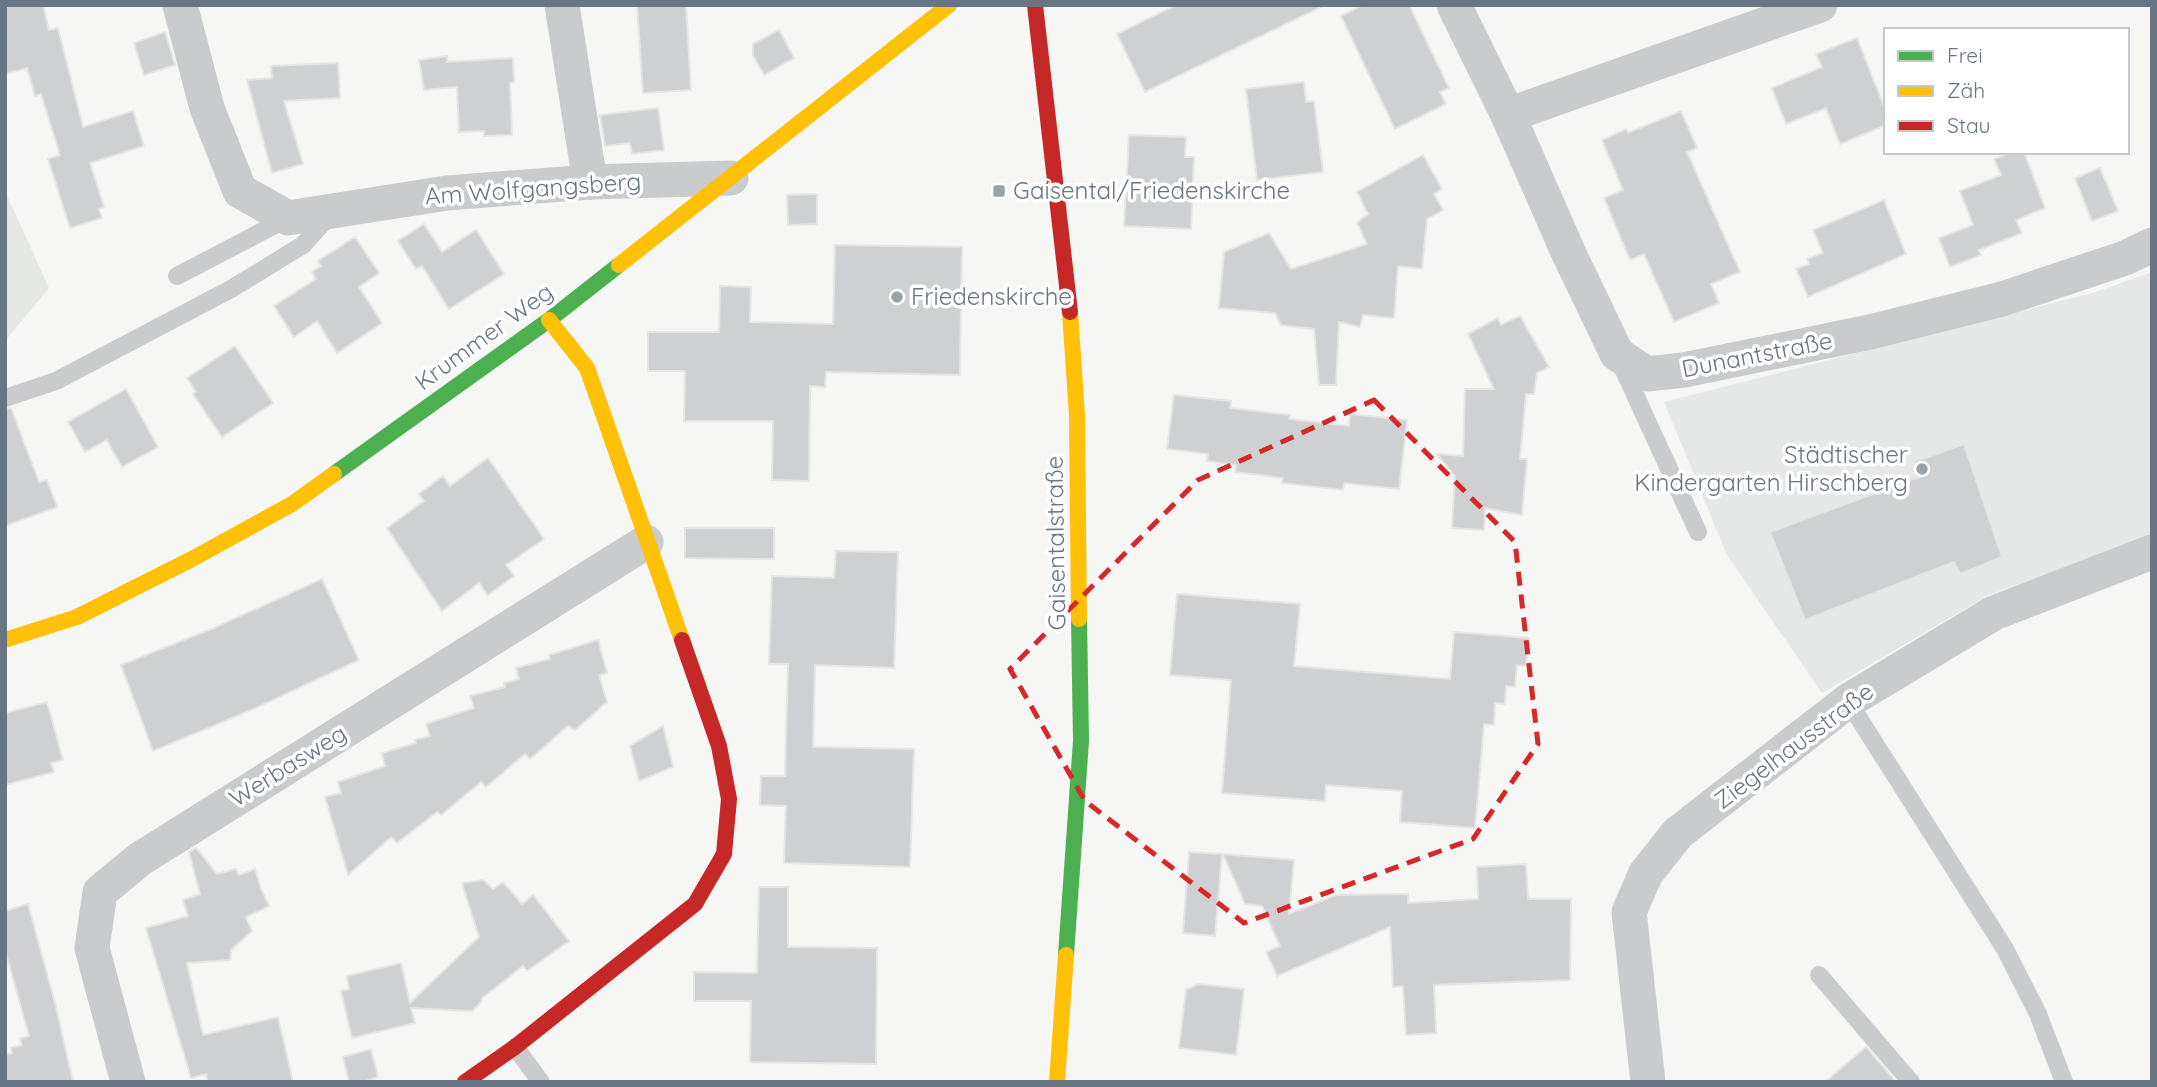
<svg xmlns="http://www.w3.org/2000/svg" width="2157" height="1087" font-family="Quicksand,sans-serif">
  <rect width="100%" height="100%" fill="#f6f6f5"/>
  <path fill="#e6e7e7" d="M2152 272V536L1989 595 1822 693 1727 555 1664 402 2096 292Z"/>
  <path fill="#e6e8e3" d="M5 191 49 288 5 341Z"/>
  <g fill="#cfd0d1" stroke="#e5e5e4" stroke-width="2">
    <path d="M5 5H43L49 30 58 28 83 127 133 111 144 146 90 163 104 207 99 209 102 218 70 228 48 159 60 155 41 94 35 96 27 68 5 74Z"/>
    <path d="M637 5H686L691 90 643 93Z"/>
    <path d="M1176 5H1325L1145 92 1117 34Z"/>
    <path d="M1363 5H1409L1449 88 1440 92 1446 104 1395 129 1341 16Z"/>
    <path d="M779 30 794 58 764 75 753 55V44Z"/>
    <path d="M165 32 175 65 144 75 134 43Z"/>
    <path d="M1857 38 1886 112V125L1840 144 1826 108 1786 124 1772 88 1822 67 1816 54Z"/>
    <path d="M447 56V62L513 58 514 82 510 83 512 135 484 136V131L459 132 457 87 424 90 419 60Z"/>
    <path d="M338 63 340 98 284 101 303 164 272 173 247 80 272 78 271 66Z"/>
    <path d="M1304 82 1306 102 1314 101 1323 172 1257 180 1246 89Z"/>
    <path d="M658 108 664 150 632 154 630 143 605 146 600 115Z"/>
    <path d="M1681 111 1697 148 1687 152 1740 272 1711 284 1719 303 1674 322 1644 254 1630 260 1604 198 1623 190 1602 140 1626 129 1628 133Z"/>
    <path d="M1129 135 1186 137 1185 157H1194L1191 229 1124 226Z"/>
    <path d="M2013 152H2024L2045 208 2016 220 2022 233 1979 250 1981 255 1950 267 1939 238 1973 225 1960 191 2001 175 1994 159Z"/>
    <path d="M1423 155 1442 189 1434 194 1443 210 1427 219 1422 269 1398 266 1394 318 1363 315 1360 327 1339 322 1336 385H1319L1314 329 1281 325 1275 313 1219 308 1224 252 1269 233 1291 269 1367 244 1357 223 1368 214 1357 192Z"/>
    <path d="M2100 168 2118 211 2092 221 2075 178Z"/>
    <path d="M817 194V224L788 225 787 195Z"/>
    <path d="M1884 200 1906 254 1808 297 1796 269 1809 264 1807 259 1823 253 1813 230Z"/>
    <path d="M424 224 442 252 476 230 504 274 449 309 422 266 416 269 398 241Z"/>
    <path d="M355 237 379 273 359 287 382 323 337 353 317 321 294 337 274 306 316 279 312 272 321 266 318 261Z"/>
    <path d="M835 245 962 247 960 375 826 372 825 387 810 386 809 481 772 480 773 421H684L685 371H648V332H719L720 286 751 287 750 322 833 324Z"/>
    <path d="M1520 316 1549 367 1537 373 1534 394H1526L1520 459H1527L1522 515 1485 508 1484 530 1452 528 1455 476 1437 454 1463 456 1465 389H1494L1468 334 1498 318 1501 325Z"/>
    <path d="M235 346 273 403 222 437 193 394 196 392 187 378Z"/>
    <path d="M126 389 158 447 122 467 107 440 85 452 68 422Z"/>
    <path d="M1174 395 1231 401 1230 408 1290 415 1289 419 1349 426 1350 414 1407 420 1399 489 1344 483 1343 490 1282 483 1283 478 1235 472 1236 465 1207 461 1208 454 1167 449Z"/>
    <path d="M11 408 39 482 47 480 57 507 5 526V409Z"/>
    <path d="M1964 444 2002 557 1960 574 1954 562 1805 620 1770 532 1922 476 1917 461Z"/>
    <path d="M488 458 544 539 506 565 514 576 488 595 479 583 442 611 387 528 424 501 419 494 443 476 450 486Z"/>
    <path d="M685 528H774V559L685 558Z"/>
    <path d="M836 551 898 552 894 668 815 665 813 747 914 749 910 867 784 863 786 806 760 805 761 776H785L788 664H769L772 576 834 578Z"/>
    <path d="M322 579 359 660 251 710 153 751 121 665 214 628Z"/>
    <path d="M1177 594 1300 604 1294 666 1450 679 1454 632 1529 638 1526 666 1517 665 1515 687 1506 686 1505 704 1495 703 1494 725 1484 724 1475 828 1400 822 1402 791 1326 785 1325 801 1222 793 1231 680 1170 675Z"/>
    <path d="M598 640 607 673 599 675 607 702 575 730 568 726 530 759 525 754 486 787 481 782 441 815 437 812 397 843 391 837 348 875 325 797 341 793 338 782 385 766 382 753 416 743 415 740 430 736 426 724 474 708 470 696 505 687 504 683 519 679 516 668 550 659 549 655Z"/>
    <path d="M47 702 63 760 51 763 54 772 5 785V713Z"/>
    <path d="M663 726 673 767 639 781 630 746Z"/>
    <path d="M196 848 217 874 236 869 239 875 255 869 261 889 269 906 246 917 252 931 231 950 230 960 187 963 203 1035 278 1017 293 1082H208L206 1074 191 1078 146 928 188 916 183 900 200 894 189 852Z"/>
    <path d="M1189 852 1222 854 1215 936 1183 933Z"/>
    <path d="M1223 854 1294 860 1289 914 1336 895 1408 894V903L1478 899 1477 867 1526 864 1528 899H1571L1570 980 1434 985 1436 1033 1406 1035 1403 986 1393 987 1390 927 1277 976 1266 952 1280 946 1262 906 1245 904Z"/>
    <path d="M483 880 493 889 503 882 522 904 533 895 569 941 527 971 523 966 482 998 481 1002 472 1011 411 1008 415 1023 352 1038 341 991 349 989 347 976 401 963 410 1003 479 937 462 883Z"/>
    <path d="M759 887H788V947L877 948 876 1064 750 1062 751 1001H694V972L757 973Z"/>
    <path d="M28 904 55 1003 73 1082H5V1055L12 1053 11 1048 22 1045 20 1038 29 1036 5 950V911Z"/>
    <path d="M1198 984 1244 989 1236 1055 1179 1048 1186 990Z"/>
    <path d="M1866 1047 1896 1082H1825Z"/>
    <path d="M371 1049 378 1077 362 1082H349L343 1057Z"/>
  </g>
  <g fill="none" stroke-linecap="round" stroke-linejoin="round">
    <g stroke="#cacbcc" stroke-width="18">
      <path d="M177 276 288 218"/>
      <path d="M1621 364 1698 532"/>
      <path d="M5 398 56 381 231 289 303 245 329 216"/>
      <path d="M1848 701 2005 949 2038 1014 2064 1082"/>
      <path d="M1819 975 1911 1082"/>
      <path d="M515 1047 541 1082"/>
    </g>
    <g stroke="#cacbcc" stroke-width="35">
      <path d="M180 5 207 108 240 191 288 218 447 193 590 182 731 178"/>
      <path d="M562 5 590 182"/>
      <path d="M1454 5 1508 115 1820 5"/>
      <path d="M1508 115 1569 254 1617 354 1647 374 1684 370 1870 332 2002 299 2125 258 2152 245"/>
      <path d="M128 1082 92 948 100 892 140 859 646 542"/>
      <path d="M1648 1082 1629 912 1646 873 1678 833 1848 701 1994 613 2152 552"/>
    </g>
    <g stroke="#4caf50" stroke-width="16">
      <path d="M334 474 549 320 619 265"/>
      <path d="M1066 955 1081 741 1079 619"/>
    </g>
    <g stroke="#ffc107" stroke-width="16">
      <path d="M619 265 949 5"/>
      <path d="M1070 312 1077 415 1079 619"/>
      <path d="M549 320 587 368 682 640"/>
      <path d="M5 640 77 617 192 559 292 504 334 474"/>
      <path d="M1057 1082 1066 955"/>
    </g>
    <g stroke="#c62828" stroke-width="16">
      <path d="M1035 5 1070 312"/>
      <path d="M465 1082 515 1047 695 904 724 854 729 799 719 746 682 640"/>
    </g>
  </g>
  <path fill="none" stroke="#d62828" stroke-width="5" stroke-dasharray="14 9" stroke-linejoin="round" d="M1374 400 1515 542 1538 744 1473 839 1244 923 1085 801 1010 669 1198 480Z"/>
  <g fill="#9aa2aa" stroke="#fff" stroke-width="2.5">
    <rect x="992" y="184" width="14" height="14" rx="3.5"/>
    <circle cx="897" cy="297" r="7"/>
    <circle cx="1922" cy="469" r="7"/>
  </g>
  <g text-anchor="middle" stroke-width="7" stroke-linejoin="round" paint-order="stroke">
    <g font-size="24" fill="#687582" stroke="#fff">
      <text transform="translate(533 189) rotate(-4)" y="8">Am Wolfgangsberg</text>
      <text transform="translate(484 337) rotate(-36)" y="8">Krummer Weg</text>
      <text transform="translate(1757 355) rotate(-11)" y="8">Dunantstraße</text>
      <text transform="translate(1056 543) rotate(-91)" y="8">Gaisentalstraße</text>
      <text transform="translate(1794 746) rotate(-37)" y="8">Ziegelhausstraße</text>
      <text transform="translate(288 766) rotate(-32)" y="8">Werbasweg</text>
    </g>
    <g font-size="24" fill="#687582" stroke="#fff" text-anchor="start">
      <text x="1013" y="199">Gaisental/Friedenskirche</text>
      <text x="911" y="305">Friedenskirche</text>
      <text x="1908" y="463" text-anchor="end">Städtischer<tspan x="1908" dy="28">Kindergarten Hirschberg</tspan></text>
    </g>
  </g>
  <rect width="2157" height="1087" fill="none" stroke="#687582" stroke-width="14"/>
  <rect x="1884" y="28" width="245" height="126" fill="#ffffff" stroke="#c3c8cd" stroke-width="2"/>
  <rect x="1898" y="51" width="35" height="10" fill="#4caf50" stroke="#c3c8cd" stroke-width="2"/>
  <text x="1947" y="63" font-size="21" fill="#687582">Frei</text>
  <rect x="1898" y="86" width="35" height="10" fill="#ffc107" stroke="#c3c8cd" stroke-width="2"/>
  <text x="1947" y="98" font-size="21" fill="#687582">Zäh</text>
  <rect x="1898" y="121" width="35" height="10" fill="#c62828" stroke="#c3c8cd" stroke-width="2"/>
  <text x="1947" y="133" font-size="21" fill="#687582">Stau</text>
</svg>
